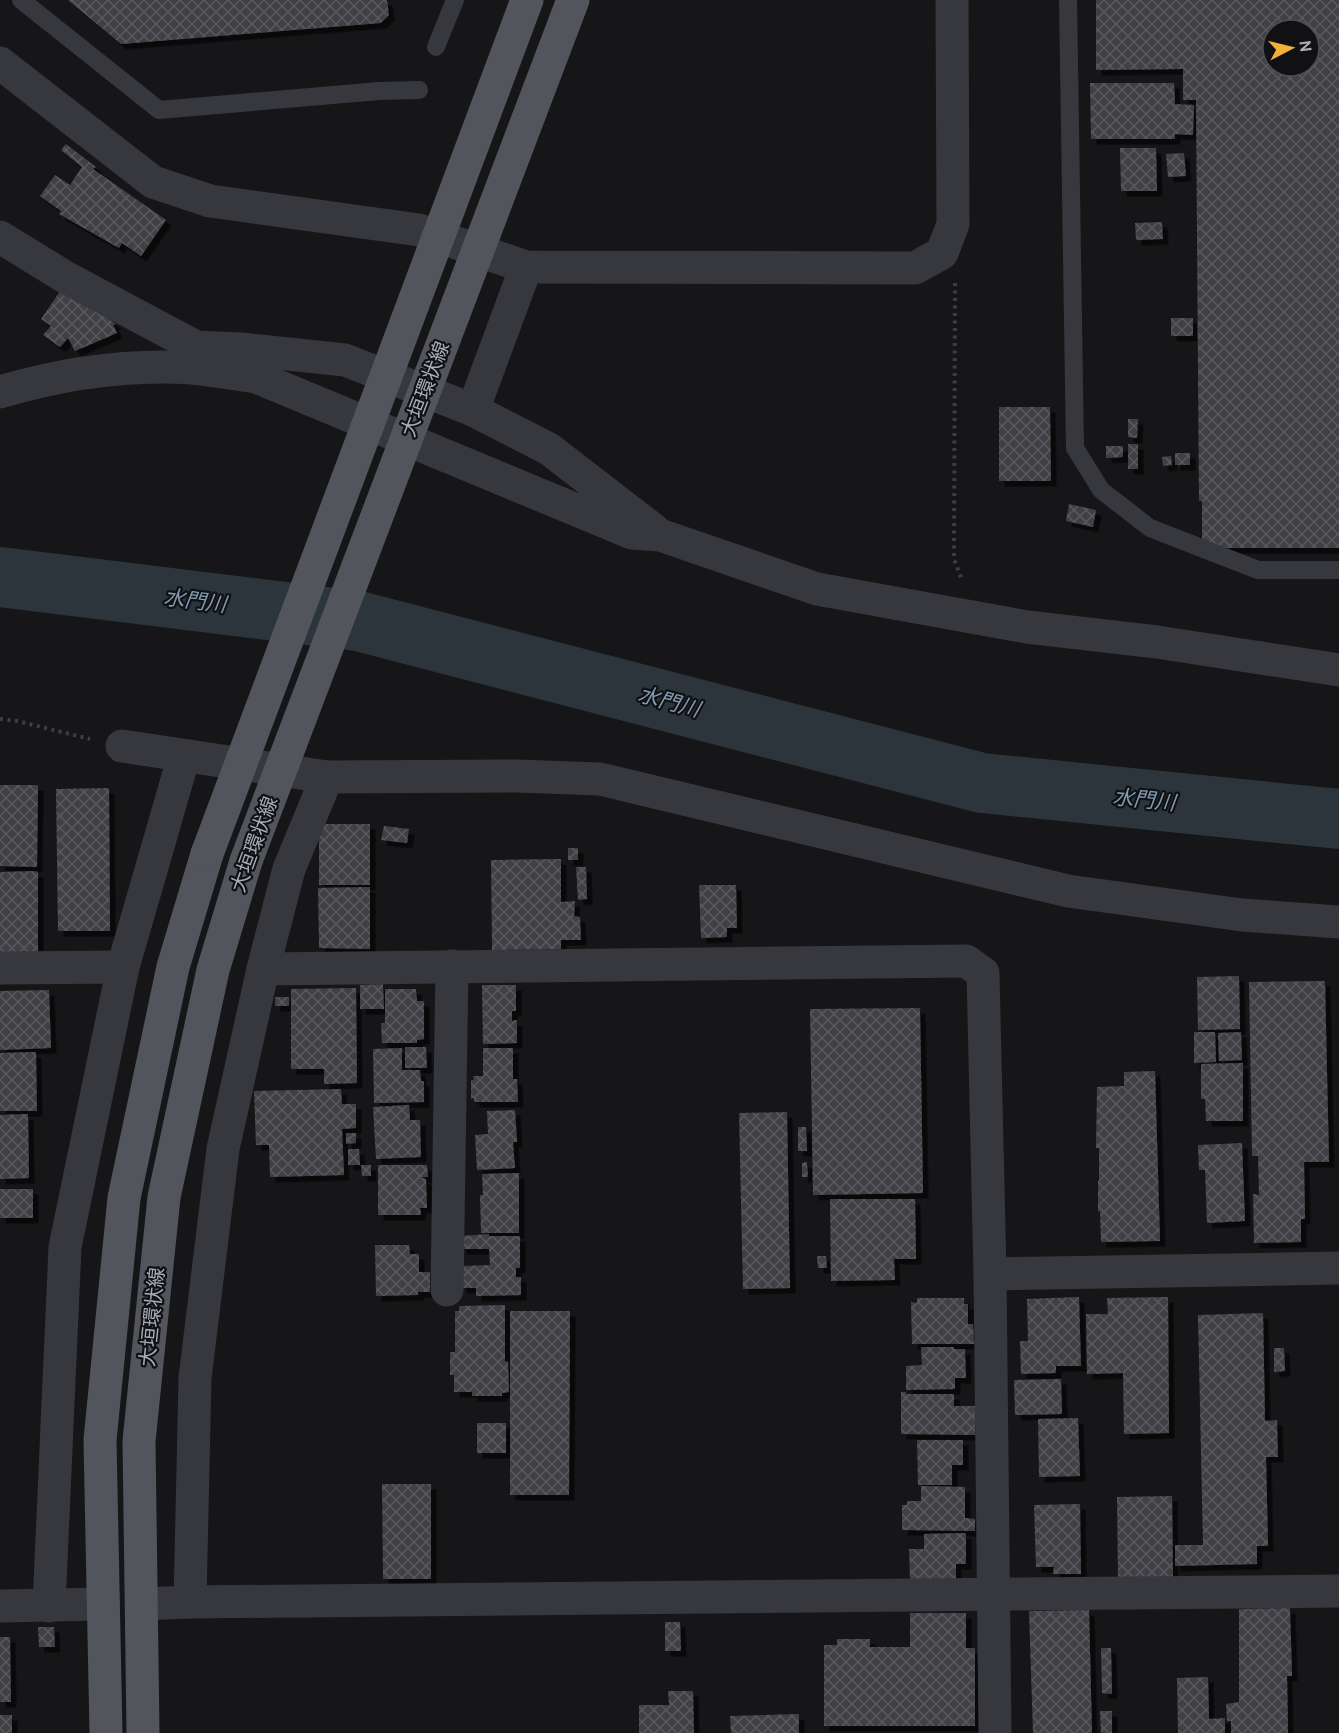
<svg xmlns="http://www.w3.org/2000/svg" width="1339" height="1733" font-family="Cabin,'Noto Sans JP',sans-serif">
  <defs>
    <pattern id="building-cross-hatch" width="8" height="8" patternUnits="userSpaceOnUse" patternTransform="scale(1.5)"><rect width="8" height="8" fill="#404145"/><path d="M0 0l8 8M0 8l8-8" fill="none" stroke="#595a5e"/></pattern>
    <filter id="shadow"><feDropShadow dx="5.5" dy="5.5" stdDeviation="0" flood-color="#0009"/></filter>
  </defs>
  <rect width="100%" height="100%" fill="#161618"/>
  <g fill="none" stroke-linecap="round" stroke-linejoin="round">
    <path stroke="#2c353c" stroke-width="60" d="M0 577 358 621 982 783 1339 819"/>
  </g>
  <g fill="url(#building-cross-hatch)" fill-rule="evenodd" filter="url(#shadow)">
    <path d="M68 0H387L389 15 381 23 121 44Z"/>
    <path d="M1096 0H1339V548H1202V501H1199L1196 100H1183V69L1096 70ZM1273 30H1309V66H1273Z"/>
    <path d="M1090 83H1174L1175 104 1194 105 1193 135 1175 134V139H1091Z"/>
    <path d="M66 144 96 167 93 169 166 220 141 256 122 243 119 248 59 214 61 211 40 196 55 175 70 185 82 167 61 150Z"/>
    <path d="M1120 148H1156L1157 191H1121Z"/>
    <path d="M1184 153 1186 176 1168 177 1166 154Z"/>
    <path d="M1162 222 1163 239 1136 240 1135 223Z"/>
    <path d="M63 287 116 324 113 325 117 333 75 351 68 338 60 347 43 335 51 326 41 319Z"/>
    <rect x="1171" y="318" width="22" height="18"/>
    <path d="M999 407H1050L1051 481H999Z"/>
    <path d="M1128 419H1138L1137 438 1128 437Z"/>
    <rect x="1128" y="444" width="10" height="25"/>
    <path d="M1106 446H1123V457L1106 458Z"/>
    <rect x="1175" y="453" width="15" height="12"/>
    <path d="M1171 456 1172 465 1163 466 1162 457Z"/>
    <path d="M1069 504 1096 510 1093 527 1066 521Z"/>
    <path d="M0 785H38L37 867 0 866Z"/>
    <path d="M109 788 110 931H58L56 789Z"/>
    <rect x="319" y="824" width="51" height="61"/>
    <path d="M384 826 409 829 407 843 381 840Z"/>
    <rect x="568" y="848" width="10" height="12"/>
    <path d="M561 859V902L575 901 574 916 580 917 581 940H561V949L492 950 491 860Z"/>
    <path d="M576 867H586L587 899 578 900Z"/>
    <path d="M34 871 38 872V952H0V872Z"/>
    <path d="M699 885H736L737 928H727V937L701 938Z"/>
    <path d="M370 887V949L319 948 318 888Z"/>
    <path d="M1239 976 1240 1029 1198 1030 1197 977Z"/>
    <path d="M1325 981 1329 1162H1304L1305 1219H1301V1242L1254 1243 1253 1194 1259 1195 1258 1156H1252L1249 982Z"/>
    <path d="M383 984 384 1009H360V985Z"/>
    <path d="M482 985H516V1011H512V1021L517 1020V1043L483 1044Z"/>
    <path d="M356 988 357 1083 324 1084V1069H291V989Z"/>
    <path d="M385 989H416L417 1001H424V1039L417 1040V1043H382L381 1023H385Z"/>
    <path d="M49 990 51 1048 0 1050V991Z"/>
    <rect x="275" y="997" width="14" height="9"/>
    <path d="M920 1008 923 1193 813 1195 810 1009Z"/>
    <path d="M1194 1032H1215L1216 1062 1194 1063Z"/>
    <path d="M1241 1032 1242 1060 1219 1061 1218 1033Z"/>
    <path d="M405 1047H426L427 1068H405Z"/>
    <path d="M402 1048V1070H420L421 1081H424V1102L374 1103 373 1049Z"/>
    <path d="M483 1048H513V1079H517L518 1102H474V1098L471 1099V1080H474L473 1076H483Z"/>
    <path d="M36 1052 37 1111H0V1053Z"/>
    <path d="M1243 1063V1121H1206L1205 1099H1201V1064Z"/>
    <path d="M1155 1071 1160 1241 1101 1242 1100 1211 1098 1212V1181H1099V1148H1096L1097 1087 1124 1086V1072Z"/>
    <path d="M341 1089 342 1104H356V1128L342 1129 344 1175 270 1177 269 1145H256L254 1091Z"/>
    <path d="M409 1105 410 1120H420L421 1157 376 1159 373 1107Z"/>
    <path d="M515 1110 517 1142H513L515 1168 477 1170 475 1135 488 1134 487 1111Z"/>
    <path d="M787 1112 790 1288 743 1289 739 1113Z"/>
    <path d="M28 1114 29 1178 0 1179V1115Z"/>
    <path d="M798 1127H806L807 1151H798Z"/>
    <path d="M346 1133H356V1143L346 1144Z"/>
    <path d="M1242 1143 1245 1221 1207 1223 1205 1170H1199L1198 1145Z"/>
    <path d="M348 1149H359L360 1165H348Z"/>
    <path d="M807 1162 808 1177H802V1163Z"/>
    <path d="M361 1165H371V1176H362Z"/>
    <path d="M378 1165H427L428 1177H420L426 1179 427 1208H420L421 1215H378Z"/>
    <path d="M519 1173V1233H481L480 1195H483L482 1174Z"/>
    <rect x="0" y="1189" width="33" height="29"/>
    <path d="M830 1199H915L916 1259H894L895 1280 831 1281Z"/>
    <path d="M489 1234V1236H520V1268H516V1277H521V1295L476 1296V1288H461V1266L490 1265 489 1249H461V1236Z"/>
    <path d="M375 1245H409L410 1254H419V1272H430V1292H418V1295L376 1296Z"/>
    <path d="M817 1256H826L827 1268H818Z"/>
    <path d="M1079 1297 1081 1366H1056V1373L1021 1374 1020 1341H1028L1027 1299Z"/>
    <path d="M1168 1297 1169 1433 1124 1434 1123 1373 1087 1374 1086 1314H1108L1107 1298Z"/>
    <path d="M917 1298H964V1304H968V1324H973L974 1344H912L911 1302 917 1303Z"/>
    <path d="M505 1305V1362L508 1361 509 1392 502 1393V1396H472V1392H454V1375H450V1352H455V1311H459V1306Z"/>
    <path d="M510 1311H570L569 1495H510Z"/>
    <path d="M1263 1313 1265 1421 1277 1420 1278 1457H1266L1268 1546H1257V1564L1175 1566V1545H1203L1198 1315Z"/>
    <path d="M921 1347H954V1349H965L966 1378H955V1389L906 1390V1366L922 1365Z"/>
    <path d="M1274 1348H1284L1285 1371 1274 1372Z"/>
    <path d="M1061 1379 1062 1414 1015 1415 1014 1380Z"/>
    <path d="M901 1392H906V1394H954V1406H976L975 1435 901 1434Z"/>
    <path d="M1078 1418 1080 1476 1039 1477 1038 1419Z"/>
    <rect x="477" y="1423" width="29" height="30"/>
    <path d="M917 1440H963V1465H952V1485H918Z"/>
    <path d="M382 1484H431V1579H383Z"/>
    <path d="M921 1486 965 1487V1518L975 1519V1531L902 1530V1505H907V1501H921Z"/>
    <path d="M1172 1496 1173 1578 1118 1579 1117 1497Z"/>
    <path d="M1080 1504 1081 1574H1053L1054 1567H1036L1034 1505Z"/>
    <path d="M966 1533V1564H956V1580H910L909 1549H924V1534Z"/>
    <path d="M1290 1608 1292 1676H1287L1288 1733H1231V1721H1227L1226 1704 1239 1702V1609Z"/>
    <path d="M1089 1610 1092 1733H1033L1029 1611Z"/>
    <path d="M910 1613H966V1648H975V1726H824V1645H837V1639H870V1647H910Z"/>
    <path d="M665 1622H680L681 1651H665Z"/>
    <path d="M38 1627H54L55 1647H39Z"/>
    <path d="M0 1637H10L11 1702H0Z"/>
    <path d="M1101 1648H1111L1112 1694 1102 1693Z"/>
    <path d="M1208 1677 1209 1719 1225 1718V1733H1178L1177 1678Z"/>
    <path d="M668 1691H693L694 1733H639V1705H669Z"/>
    <path d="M1100 1711H1112V1733H1101Z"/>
    <path d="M799 1714V1733H731L730 1716Z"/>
    <rect x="0" y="1715" width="12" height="18"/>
  </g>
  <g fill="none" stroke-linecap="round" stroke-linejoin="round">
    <g stroke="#3d3f44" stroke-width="4" stroke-dasharray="3 4.5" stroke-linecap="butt">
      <path d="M955 283 954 559 962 580"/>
      <path d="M0 719 17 721 90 739"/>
    </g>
    <g stroke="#37383d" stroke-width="18">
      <path d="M21 0 159 110 379 91 419 90"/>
      <path d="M1068 0 1075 448 1101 490 1150 528 1258 570H1339"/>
      <path d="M436 47 455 0"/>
    </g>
    <g stroke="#37383d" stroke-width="33">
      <path d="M0 63 153 182 210 201 419 230 526 267 915 268 942 253 953 224 952 0"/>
      <path d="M0 237 65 277 196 347 242 349 345 360 473 410"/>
      <path d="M526 267 473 410 549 449 654 530"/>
      <path d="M0 392C61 374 128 364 192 368 213 370 235 374 256 377L632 533 660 535 817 589 1027 627 1157 642 1339 670"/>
      <path d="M122 746 327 777 517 776 600 779 1068 891 1242 915 1339 922"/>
      <path d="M0 968 123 967"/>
      <path d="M263 969 966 961 983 973 990 1274 995 1733"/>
      <path d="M990 1274 1339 1268"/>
      <path d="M447 1290 452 966"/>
      <path d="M190 1602 195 1378 223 1149 263 969 289 869 327 777"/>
      <path d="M143 1604 190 1602 1339 1591"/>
      <path d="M0 1606 103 1604"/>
      <path d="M49 1606 65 1247 123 967 184 756"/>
    </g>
    <g stroke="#53555c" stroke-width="33">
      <path d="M106 1733 100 1440 124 1198 173 967 207 854"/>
      <path d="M143 1733 139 1441 164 1197 213 970 246 861"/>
    </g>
    <g stroke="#53555c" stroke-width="33">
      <path d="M207 854 527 0"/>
      <path d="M246 861 573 0"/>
    </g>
  </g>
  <g text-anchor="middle" stroke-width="4.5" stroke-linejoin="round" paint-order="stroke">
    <g font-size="20" fill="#a8adb8" stroke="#111113">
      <text transform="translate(425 389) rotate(-69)" y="7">大垣環状線</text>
      <text transform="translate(254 844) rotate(-70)" y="7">大垣環状線</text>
      <text transform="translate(152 1317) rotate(-84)" y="7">大垣環状線</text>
    </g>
    <g font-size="21" font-style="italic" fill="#7f9bb3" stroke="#111113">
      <text transform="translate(195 601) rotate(7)" y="7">水門川</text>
      <text transform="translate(669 702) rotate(15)" y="7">水門川</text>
      <text transform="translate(1144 800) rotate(6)" y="7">水門川</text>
    </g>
  </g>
  <g transform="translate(1291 48) rotate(83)"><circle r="28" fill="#111113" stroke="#4d4f55" stroke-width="1.5"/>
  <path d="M0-4.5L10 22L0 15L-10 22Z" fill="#f2b134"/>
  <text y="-9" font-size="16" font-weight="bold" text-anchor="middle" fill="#a8adb8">N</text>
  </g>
</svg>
